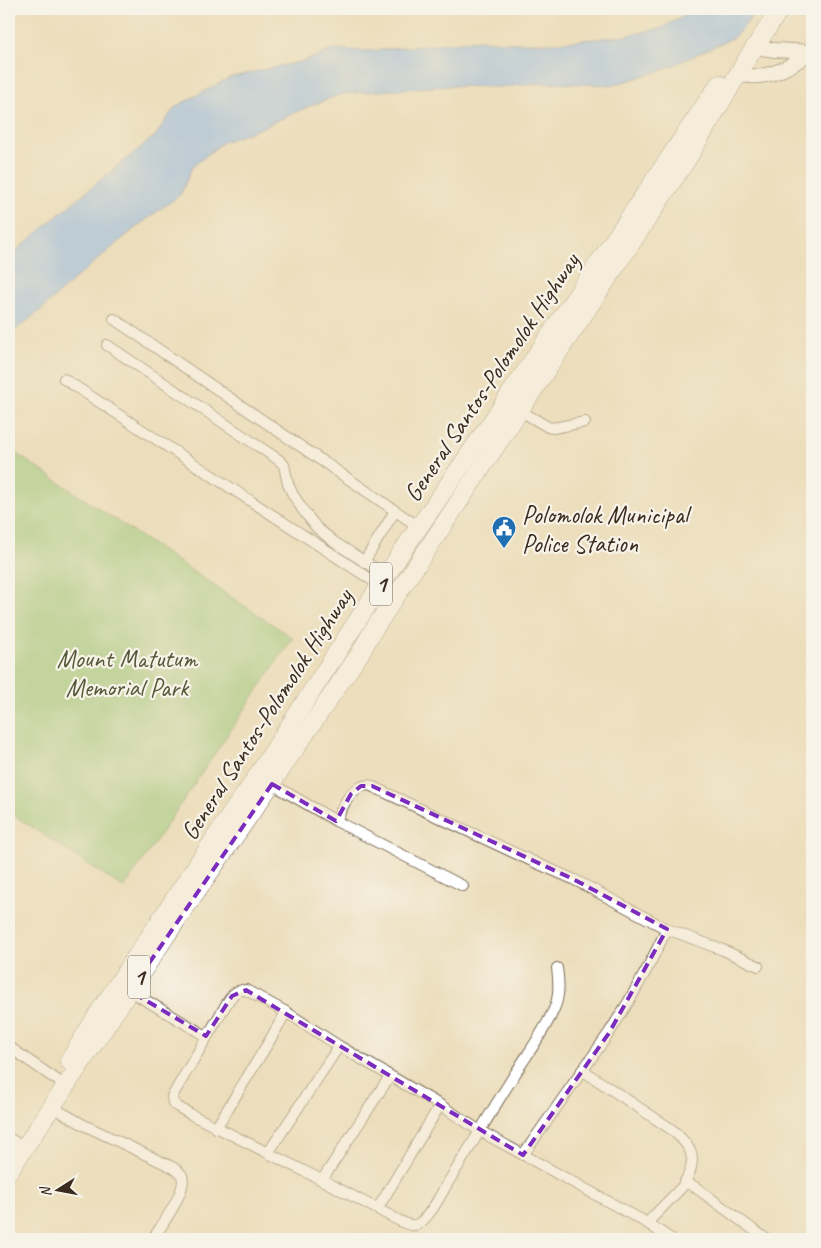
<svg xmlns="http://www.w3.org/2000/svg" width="821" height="1248" font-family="Caveat,sans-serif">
  <rect width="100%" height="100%" fill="#f7f3e8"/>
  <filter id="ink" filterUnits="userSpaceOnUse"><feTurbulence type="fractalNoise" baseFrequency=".02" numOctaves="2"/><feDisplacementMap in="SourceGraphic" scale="10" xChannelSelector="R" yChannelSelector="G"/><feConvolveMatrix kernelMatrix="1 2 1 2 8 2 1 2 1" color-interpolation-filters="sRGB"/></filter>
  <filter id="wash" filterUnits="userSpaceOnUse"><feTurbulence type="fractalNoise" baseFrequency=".0096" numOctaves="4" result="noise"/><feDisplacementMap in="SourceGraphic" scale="20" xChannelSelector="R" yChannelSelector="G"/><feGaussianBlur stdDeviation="1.12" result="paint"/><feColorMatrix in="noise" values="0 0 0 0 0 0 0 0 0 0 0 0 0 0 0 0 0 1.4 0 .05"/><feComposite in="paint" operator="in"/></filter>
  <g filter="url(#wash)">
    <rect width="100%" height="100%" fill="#ecdebc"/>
    <path fill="#92c779" stroke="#66784c" d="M9 449 293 638 124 888 9 812Z"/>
    <path fill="#86b6f2" stroke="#607088" d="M699 9H756L745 26 734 37 663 70 613 85 545 83 500 87 444 86 341 94 298 111 261 128 223 142 192 167 181 194 139 225 79 275 42 309 9 335V257L82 195 156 135 175 107 231 77 304 61 335 49 369 51 479 40 517 43H551L625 36 662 28 689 12Z"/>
  </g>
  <g filter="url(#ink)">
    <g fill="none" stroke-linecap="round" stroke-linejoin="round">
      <defs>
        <g id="street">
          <path d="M114 319 419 527"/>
          <path d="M107 345 279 460 284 465 288 484 293 495 305 513 317 528 334 542 387 576"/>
          <path d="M64 379 381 586"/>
          <path d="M519 410 548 427 553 428 585 422"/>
          <path d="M364 562 395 511"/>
          <path d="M272 784 336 821 463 886"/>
          <path d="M336 821C343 806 350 786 369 785L534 862 573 879 667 929 723 950 758 966"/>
          <path d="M557 968C559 982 560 996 554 1009 544 1032 528 1053 515 1074 492 1110 470 1148 447 1184 440 1196 430 1217 418 1224 412 1227 407 1224 400 1221L322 1180 192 1115 178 1107 173 1103 172 1097 174 1093 227 1003C232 995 236 989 246 990L286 1012 339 1046 440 1105 480 1131 647 1223 671 1239"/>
          <path d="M130 991 206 1036"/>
          <path d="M9 1047 57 1080"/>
          <path d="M582 1070 671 1129C691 1146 699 1157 685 1182"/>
          <path d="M52 1107 84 1125 174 1168C177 1170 181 1173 182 1176 188 1189 160 1228 153 1239"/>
          <path d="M216 1128 270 1040 286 1012"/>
          <path d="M9 1138 15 1142"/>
          <path d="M268 1153 339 1046"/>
          <path d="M523 1155 609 1033 629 1001 647 969 667 929"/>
          <path d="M322 1180 390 1076"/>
          <path d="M378 1208 440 1105"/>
          <path d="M647 1223 682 1187 685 1182 695 1187 766 1239"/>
        </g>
        <g id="secondary">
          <path d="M755 47 775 50 812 52"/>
          <path d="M738 74C766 82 791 67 812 51"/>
        </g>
        <g id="highway">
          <path d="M69 1061 99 1012 235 808 250 787 401 553 490 424 719 84"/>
          <path d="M9 1171 182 912 265 793 359 655 372 632 688 158 747 59 780 9"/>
        </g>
      </defs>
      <use href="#street" stroke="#796955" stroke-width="12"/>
      <use href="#secondary" stroke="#796955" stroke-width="16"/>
      <use href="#highway" stroke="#796955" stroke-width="19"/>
      <use href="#street" stroke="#fff" stroke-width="10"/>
      <use href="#secondary" stroke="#fff" stroke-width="14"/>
      <use href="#highway" stroke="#fff" stroke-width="18"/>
    </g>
  </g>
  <path d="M0 0H821V1248H0ZM272 784 336 821 351 794 361 786H372L573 879 667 929 609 1033 523 1155 246 990 232 996 206 1036 130 991Z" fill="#ecdebc" fill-opacity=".55" fill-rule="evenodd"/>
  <path fill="none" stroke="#7b2cbf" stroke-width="4" stroke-dasharray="10 6" stroke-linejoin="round" d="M272 784 336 821 351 794 361 786H372L573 879 667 929 609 1033 523 1155 246 990 232 996 206 1036 130 991Z"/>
  <defs>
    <symbol id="civic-pin" viewBox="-11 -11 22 30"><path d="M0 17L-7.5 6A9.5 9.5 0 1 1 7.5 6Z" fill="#1f6fb2" stroke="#f7f3e8"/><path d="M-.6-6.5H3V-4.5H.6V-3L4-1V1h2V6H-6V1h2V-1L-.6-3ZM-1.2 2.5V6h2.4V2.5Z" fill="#fff"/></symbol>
  </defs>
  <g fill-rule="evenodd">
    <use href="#civic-pin" x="490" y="514" width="28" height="38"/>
  </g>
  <g text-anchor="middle" stroke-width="4.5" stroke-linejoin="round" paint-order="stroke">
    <g fill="#f7f3e8" stroke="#73665b" stroke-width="1">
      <rect x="370" y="562.5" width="22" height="43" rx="4"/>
      <rect x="128" y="955.5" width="22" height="43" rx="4"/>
    </g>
    <g font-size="24" font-weight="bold" fill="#3b2a1e">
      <text x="381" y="592">1</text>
      <text x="139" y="985">1</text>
    </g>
    <g font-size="25" fill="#3b2a1e" stroke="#f7f3e8">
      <text transform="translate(491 377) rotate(-56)" y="9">General Santos-Polomolok Highway</text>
      <text transform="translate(266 714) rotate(-57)" y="9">General Santos-Polomolok Highway</text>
    </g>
    <g font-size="25" fill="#3b2a1e" stroke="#f7f3e8" text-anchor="start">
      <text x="522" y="523">Polomolok Municipal<tspan x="522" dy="29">Police Station</tspan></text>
    </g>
    <g font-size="25" fill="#555939" stroke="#f7f3e8">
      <text x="127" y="667">Mount Matutum<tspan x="127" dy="29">Memorial Park</tspan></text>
    </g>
  </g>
  <rect width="821" height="1248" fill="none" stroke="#f7f3e8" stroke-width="30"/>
  <g transform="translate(58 1190) rotate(259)" stroke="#f7f3e8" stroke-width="4" paint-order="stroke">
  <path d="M0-4L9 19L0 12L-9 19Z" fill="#3b2a1e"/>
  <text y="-8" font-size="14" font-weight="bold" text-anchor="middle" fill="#3b2a1e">N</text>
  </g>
</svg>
